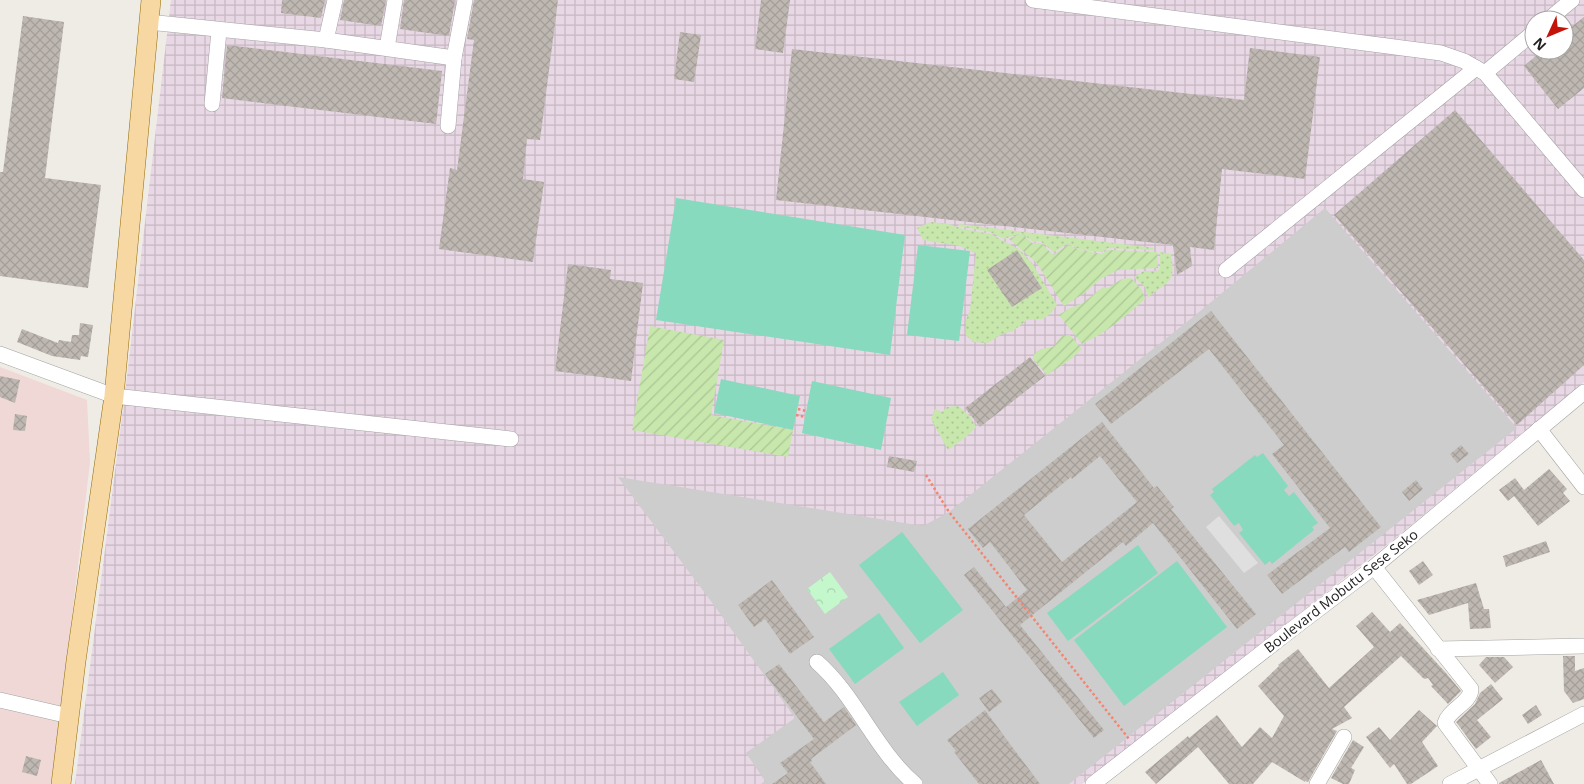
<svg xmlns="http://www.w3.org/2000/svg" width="1584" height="784" font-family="'Open Sans',sans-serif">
  <defs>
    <pattern id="industrial-grid" width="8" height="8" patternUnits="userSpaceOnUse" patternTransform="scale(1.25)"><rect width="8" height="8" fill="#e8d7e4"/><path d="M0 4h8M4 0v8" fill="none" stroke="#c7b8c3"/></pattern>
    <pattern id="grass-dots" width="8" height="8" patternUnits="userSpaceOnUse" patternTransform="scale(1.25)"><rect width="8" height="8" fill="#c7e7ad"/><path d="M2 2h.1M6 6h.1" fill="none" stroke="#aac694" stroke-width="1.8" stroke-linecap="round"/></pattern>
    <pattern id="park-crowns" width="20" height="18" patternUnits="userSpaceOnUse" patternTransform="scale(1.25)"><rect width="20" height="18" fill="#c4f7cb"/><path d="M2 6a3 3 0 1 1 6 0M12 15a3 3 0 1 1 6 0" fill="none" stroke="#a8d3ae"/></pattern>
    <pattern id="garden-furrows" width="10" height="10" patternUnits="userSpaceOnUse" patternTransform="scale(1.25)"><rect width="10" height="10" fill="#c7e7ad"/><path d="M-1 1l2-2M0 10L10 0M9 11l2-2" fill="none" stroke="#aac694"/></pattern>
    <pattern id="building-cross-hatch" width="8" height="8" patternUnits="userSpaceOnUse" patternTransform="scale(1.25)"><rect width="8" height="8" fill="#bfb8b2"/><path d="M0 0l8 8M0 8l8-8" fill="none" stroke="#a49e99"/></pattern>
  </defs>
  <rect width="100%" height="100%" fill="#efece5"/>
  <path fill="#efd8d5" d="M0 367 87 400 90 462 63 694 51 784H0Z"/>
  <path fill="url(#industrial-grid)" fill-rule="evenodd" d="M171 0H1584V382L1393 540 1082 784H75L126 385ZM1534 20H1564V50H1534Z"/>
  <path fill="#cdcdcd" d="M1325 208 1517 428 1069 784H761L765 781 746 753 795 718 716 608 618 477 923 526 949 512 1193 317Z"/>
  <g fill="url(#grass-dots)">
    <path d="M931 222 949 224 963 229 991 234 1020 250 1032 263 1057 305 1050 314 1043 319 1027 320 1013 331 1002 334 988 343 973 342 966 335V320L970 310 976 253 960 246 923 240 917 228Z"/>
    <path d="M959 224 1154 248 1153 250 1108 248 1102 252 1082 250 1067 244 1054 252 1040 241 1034 242 1021 233 1004 239 990 232 958 226Z"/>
    <path d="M1160 252 1171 254C1176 282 1169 281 1148 297L1145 287 1134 277 1144 271H1157L1160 268Z"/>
    <path d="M958 406 970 416 976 427 966 437 948 450 931 419 935 409 942 412 947 407Z"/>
  </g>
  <path fill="url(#park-crowns)" d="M830 572 848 597 825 614 807 589Z"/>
  <g fill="url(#garden-furrows)">
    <path d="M1021 233 1032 243H1041L1053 255 1068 245 1080 250 1101 254 1108 250 1157 252 1158 268 1118 270 1102 278 1083 294 1064 306 1036 262 1009 239Z"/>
    <path d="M1131 278 1142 290 1145 299C1126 316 1106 333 1082 344L1059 315 1068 309 1083 303 1103 287 1108 288 1122 279Z"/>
    <path d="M650 326 724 340 711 415 793 430 788 457 632 430Z"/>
    <path d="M1070 335 1082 349 1070 360 1047 375 1033 359 1034 354 1041 349 1053 347 1062 336Z"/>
  </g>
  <g fill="#87dabe">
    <path d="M676 198 905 235 890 355 656 320Z"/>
    <path d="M918 245 970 251 959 341 907 335Z"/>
    <path d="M721 379 800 396 793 430 714 413Z"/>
    <path d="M812 381 891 398 881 450 802 433Z"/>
    <path d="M1263 453 1288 486 1284 490 1289 496 1294 492 1318 523 1312 527 1314 530 1272 564 1270 561 1265 565 1239 533 1243 530 1239 523 1234 526 1210 495 1214 492 1212 489 1255 455 1257 457Z"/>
    <path d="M902 532 963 610 920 643 859 565Z"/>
    <path d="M1138 545 1158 573 1068 641 1047 613Z"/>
    <path d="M1177 561 1227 627 1124 706 1074 640Z"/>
    <path d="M879 613 904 648 855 684 829 649Z"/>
    <path d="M943 672 959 695 917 726 899 702Z"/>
  </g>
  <path fill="#dfdfdf" d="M1219 516 1258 563 1244 573 1206 527Z"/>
  <g fill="url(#building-cross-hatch)" fill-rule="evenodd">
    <path d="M282 0H325L321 18 281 13Z"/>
    <path d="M344 0H386L381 26 340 20Z"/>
    <path d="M404 0H455L449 36 400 29Z"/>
    <path d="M474 0H558L540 140 527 139 523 179 544 182 533 262 439 249 450 168 457 170 474 40 467 39Z"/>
    <path d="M761 0H790L783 53 755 49Z"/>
    <path d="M23 16 64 22 45 178 101 185 88 288 0 276V172H3Z"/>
    <path d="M1584 17V88L1558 109 1524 66 1543 50H1564V33Z"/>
    <path d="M680 32 701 35 694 82 674 79Z"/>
    <path d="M227 45 442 71 436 124 222 98Z"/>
    <path d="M1250 48 1320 57 1305 179 1222 169 1214 250 1190 247 1192 266 1177 275 1173 245 776 200 792 49 1244 100Z"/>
    <path d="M1455 110 1584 260V365L1517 425 1334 215Z"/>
    <path d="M1017 250 1042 288 1012 307 987 270Z"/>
    <path d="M568 264 611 270 610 279 643 283 631 381 555 371Z"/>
    <path d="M1211 311 1381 527 1349 552 1345 547 1282 594 1267 575 1330 528 1272 454 1284 445 1209 349 1111 424 1095 404Z"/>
    <path d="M80 323 93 325 88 357 81 356 80 360 52 356 17 342 22 329 58 343 59 340 71 342 72 335H79Z"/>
    <path d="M1030 357 1045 376 980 427 965 408Z"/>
    <path d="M0 376 20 380 15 403 0 397Z"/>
    <path d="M15 414 27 416 25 431 13 430Z"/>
    <path d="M1102 422 1154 488 1157 486 1174 507 1171 509 1256 614 1237 629 1153 523 1126 546 1123 542 1020 625 1104 730 1094 738 964 575 974 567 1006 607 1027 590 990 542 983 548 968 529ZM1100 456 1137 502 1062 562 1024 515 1071 477 1072 479Z"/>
    <path d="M1461 445 1469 454 1457 463 1450 454Z"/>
    <path d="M889 456 917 461 914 472 887 467Z"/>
    <path d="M1549 469 1567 489 1563 493 1570 501 1538 526 1514 496 1508 501 1499 490 1515 478 1524 490Z"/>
    <path d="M1416 480 1423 489 1409 501 1402 492Z"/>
    <path d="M1546 541 1550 552 1506 567 1503 556Z"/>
    <path d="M1423 561 1433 575 1419 585 1409 571Z"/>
    <path d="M772 580 814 637 790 654 765 619 754 627 738 605Z"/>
    <path d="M1476 583 1484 609H1489L1491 628 1470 629 1468 603 1429 615 1417 600Z"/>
    <path d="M1372 612 1390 632 1400 623 1446 673 1461 691 1448 704 1431 686 1433 685 1428 678 1425 679 1423 678 1401 656 1344 707 1352 718 1332 729 1337 731 1308 782 1305 781V782L1272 762 1253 784H1229L1198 747 1156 784 1145 772 1188 736 1189 738 1217 715 1242 747 1260 727 1272 738 1284 716 1258 686 1279 666 1278 665 1298 649 1329 688 1374 647 1356 626Z"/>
    <path d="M1563 656H1575V671L1584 668V699L1573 703 1564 691Z"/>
    <path d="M1486 657H1504L1513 667 1495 683 1479 665Z"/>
    <path d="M779 664 824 722 844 707 856 725 811 759 812 761 810 762 826 784H772L788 773 780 763 814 739 765 674Z"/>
    <path d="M1491 684 1503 699 1477 720 1491 737 1476 749 1456 722 1475 704 1480 693Z"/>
    <path d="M992 689 1002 702 989 712 979 698Z"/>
    <path d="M1536 705 1542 715 1528 724 1522 715Z"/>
    <path d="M985 710 1010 744 1040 784H979L954 752 956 751 947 740Z"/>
    <path d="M1419 710 1437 726 1422 742 1438 766 1411 784H1407L1394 764 1390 768 1366 737 1379 727 1390 740Z"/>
    <path d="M1353 740 1364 747 1351 768 1355 770 1349 784H1343L1331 778Z"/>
    <path d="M26 756 41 760 37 776 22 772Z"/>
    <path d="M1541 760 1554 784H1499V783Z"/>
  </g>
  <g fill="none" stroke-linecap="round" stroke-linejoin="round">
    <defs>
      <g id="minor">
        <path d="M1033 0 1441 53 1464 61 1485 73 1584 190"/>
        <path d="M1548 20 1572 0"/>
        <path d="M148 22 326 40 454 58"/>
        <path d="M326 40 335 0"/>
        <path d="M387 48 395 0"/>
        <path d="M1485 73 1534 32"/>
        <path d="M212 104 219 31"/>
        <path d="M448 126 454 58 465 0"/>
        <path d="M1226 270 1476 68"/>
        <path d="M0 354 114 396 511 439"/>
        <path d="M1539 429 1584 487"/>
        <path d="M1374 567 1471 689C1471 703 1449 709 1445 723L1490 784"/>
        <path d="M1438 649 1584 646"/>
        <path d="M817 662C856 696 875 750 915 784"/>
        <path d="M0 700 69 716"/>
        <path d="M1093 784 1291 630 1374 567 1584 392"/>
        <path d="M1317 784 1344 737"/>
        <path d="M1450 784 1584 714"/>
      </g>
      <path id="major" d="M61 784 76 661 114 396 151 0"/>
    </defs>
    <use href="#minor" stroke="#a3a3a3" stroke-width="16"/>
    <use href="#major" stroke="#926b07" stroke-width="20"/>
    <g stroke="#f38672" stroke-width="2.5" stroke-dasharray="2.5 2.5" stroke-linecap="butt">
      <path d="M798 409 806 411"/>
      <path d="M796 415 805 417"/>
      <path d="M926 475 949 512 1129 739"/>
    </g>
    <use href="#minor" stroke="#fff" stroke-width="15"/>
    <use href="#major" stroke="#f7d7a2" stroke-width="19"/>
  </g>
  <g text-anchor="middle" stroke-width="5" stroke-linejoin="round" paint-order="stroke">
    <g font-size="14" fill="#1f1f1f" stroke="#fff">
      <text transform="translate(1341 591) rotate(-38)" y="5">Boulevard Mobutu Sese Seko</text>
    </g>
  </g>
  <g transform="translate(1549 35) rotate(226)"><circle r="24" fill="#ffffff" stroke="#a5a5a5"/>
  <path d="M0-4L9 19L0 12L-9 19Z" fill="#c41309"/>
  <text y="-8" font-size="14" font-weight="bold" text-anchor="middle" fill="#1f1f1f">N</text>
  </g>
</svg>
